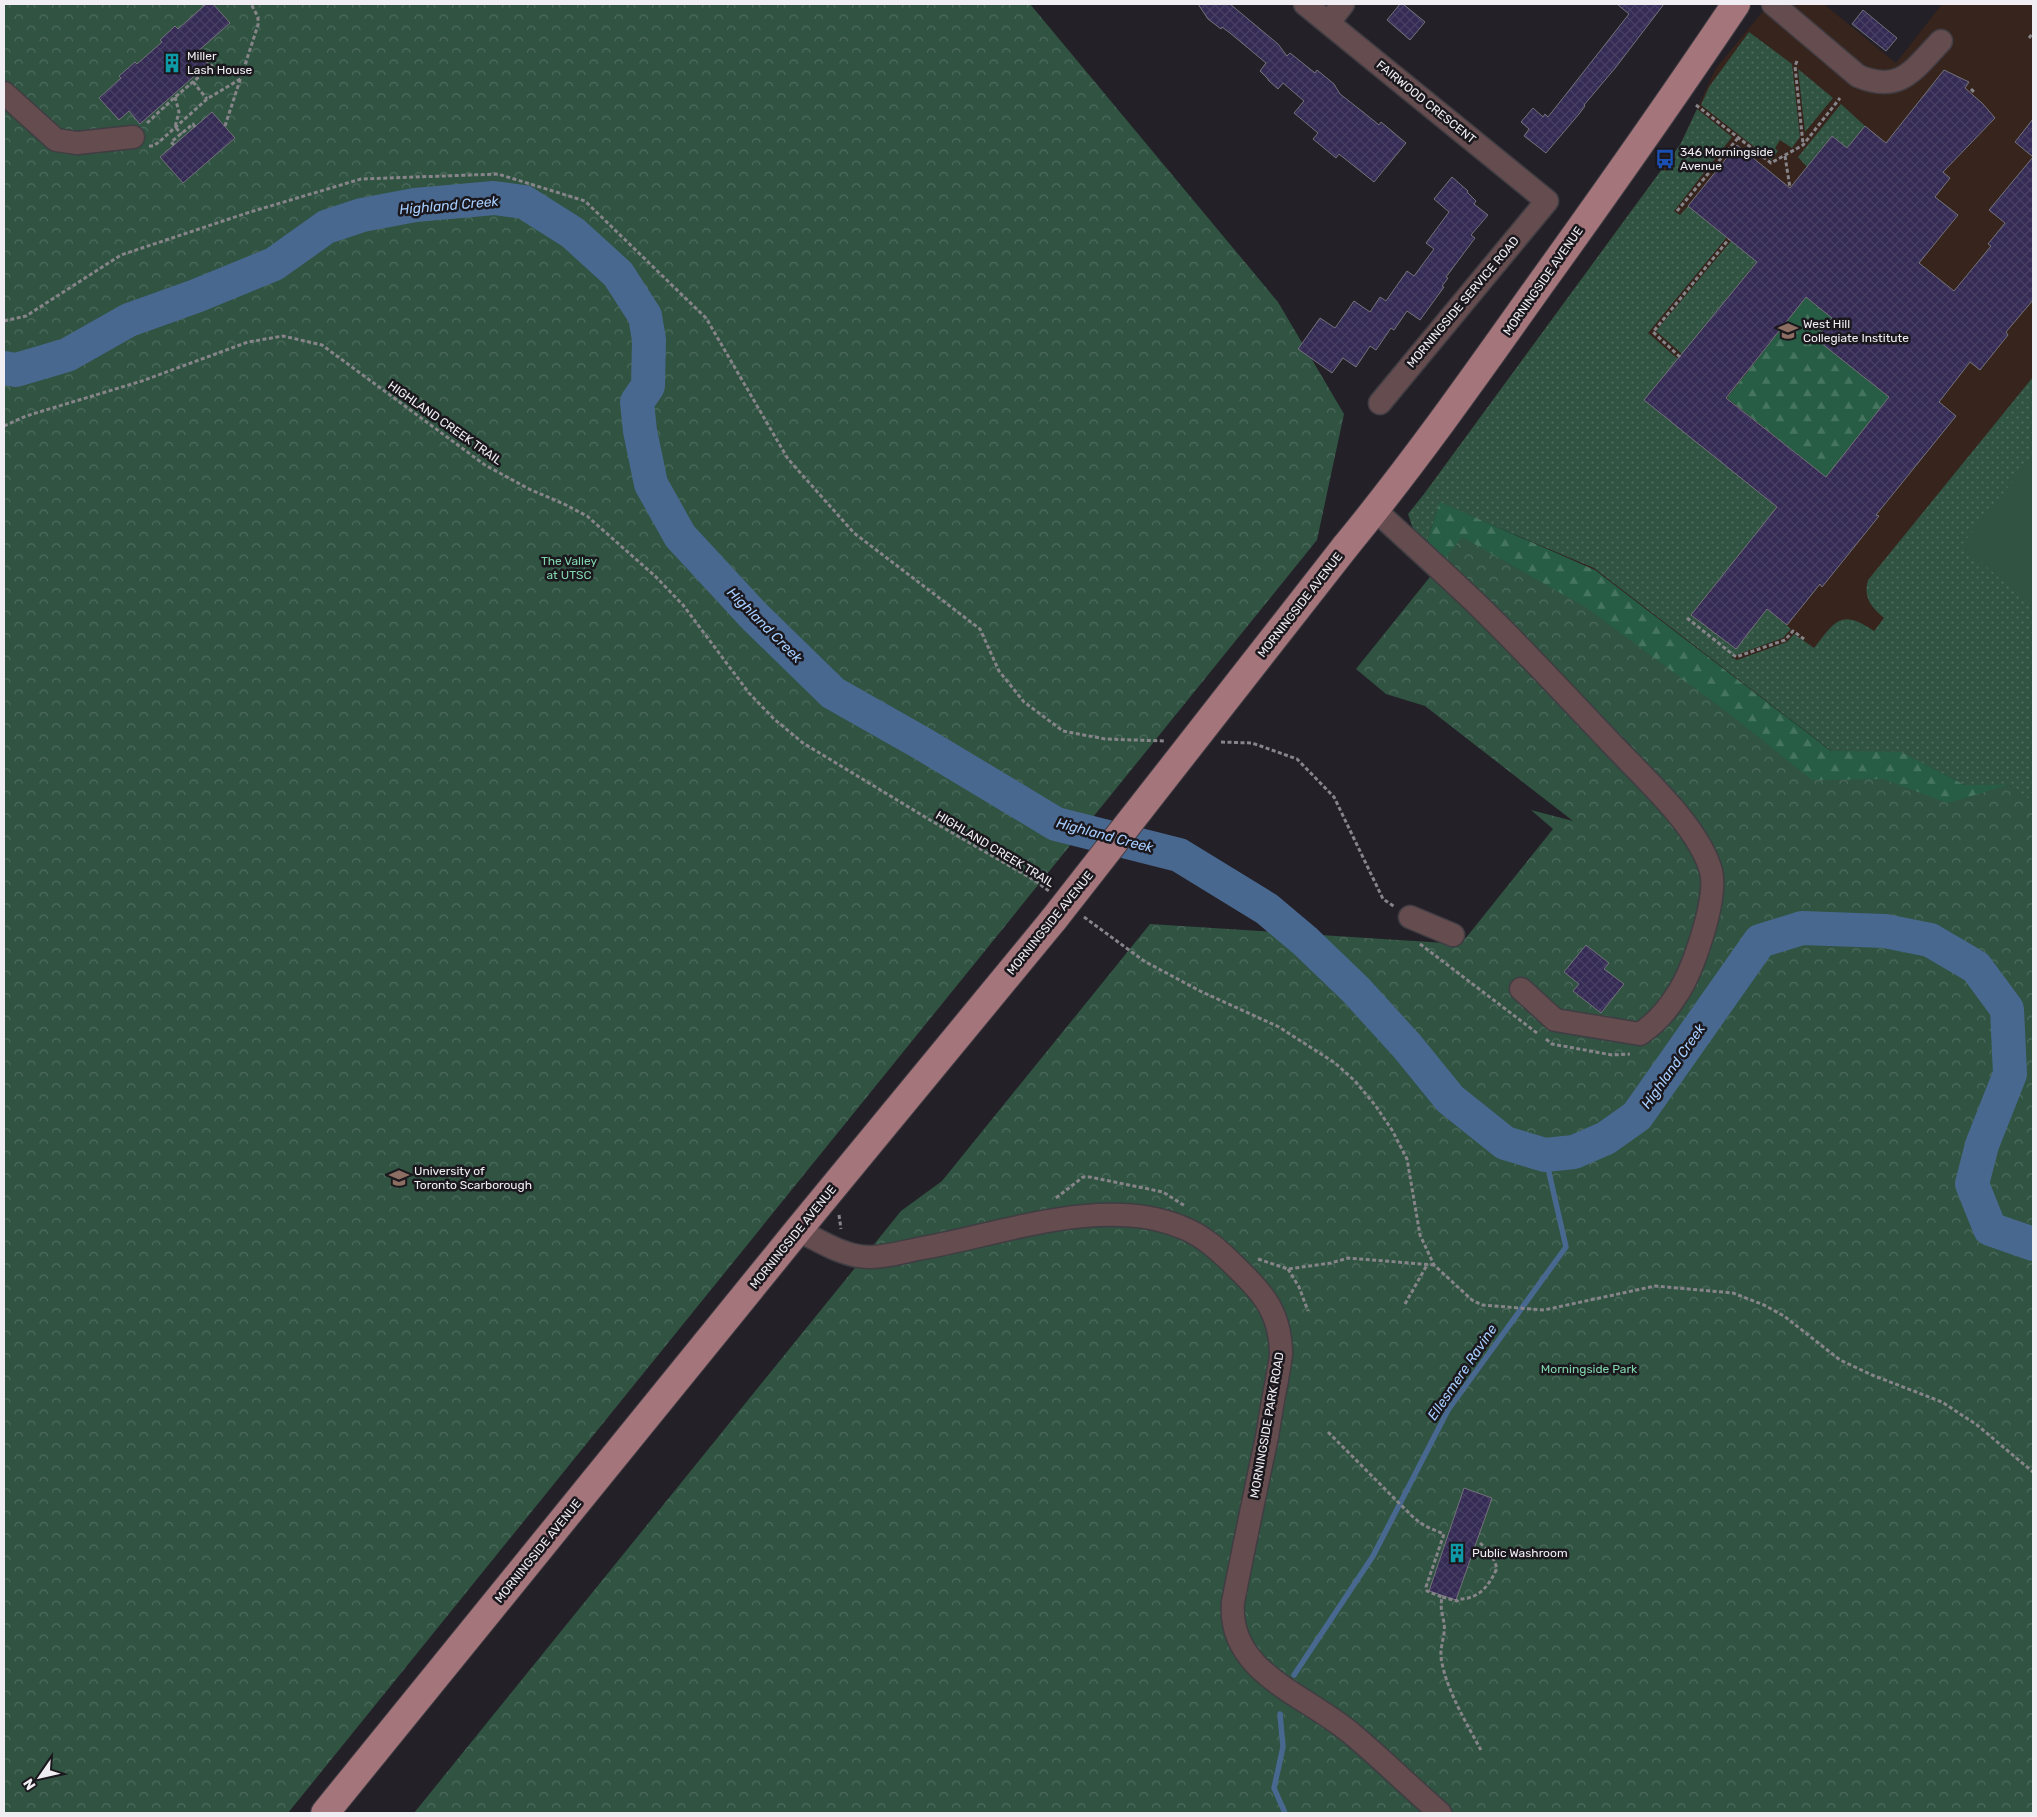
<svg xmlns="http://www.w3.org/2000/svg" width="2037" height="1817" font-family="Rubik,sans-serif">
  <defs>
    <pattern id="grass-dots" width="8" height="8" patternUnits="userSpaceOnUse" patternTransform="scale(1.25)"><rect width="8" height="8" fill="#305342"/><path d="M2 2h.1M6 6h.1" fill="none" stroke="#4e6c5e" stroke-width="1.8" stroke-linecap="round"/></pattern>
    <pattern id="forest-firs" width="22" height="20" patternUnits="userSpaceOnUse" patternTransform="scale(1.25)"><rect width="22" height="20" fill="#265d44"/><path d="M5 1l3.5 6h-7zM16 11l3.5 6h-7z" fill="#46755f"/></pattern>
    <pattern id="park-crowns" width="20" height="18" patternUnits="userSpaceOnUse" patternTransform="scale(1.25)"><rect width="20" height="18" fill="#305342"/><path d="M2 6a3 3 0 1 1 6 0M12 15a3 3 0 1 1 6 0" fill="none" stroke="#4e6c5e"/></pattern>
    <pattern id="building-cross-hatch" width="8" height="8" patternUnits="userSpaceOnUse" patternTransform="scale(1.25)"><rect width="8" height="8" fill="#352b54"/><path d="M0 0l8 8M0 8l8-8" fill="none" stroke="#494065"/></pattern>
  </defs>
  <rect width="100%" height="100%" fill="#232027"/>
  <path fill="#36241d" d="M1769 4H1824L1896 63 1942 4H2033V774L1834 753 1595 570 1424 494 1681 143 1716 68Z"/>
  <g fill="url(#grass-dots)">
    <path d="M1749 32 1792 64 1800 137 1792 148 1780 140 1775 148 1778 151 1771 160 1701 105 1709 87Z"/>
    <path d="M1798 69 1833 98 1805 132Z"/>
    <path d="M1841 104 1865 126 1847 148 1832 136 1807 167 1798 157Z"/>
    <path d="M1697 109 1732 137 1674 211 1680 215 1688 206 1727 237 1648 333 1678 359 1645 400 1777 507 1691 615 1736 649 1767 609 1791 629 1783 638 1731 657 1737 660 1787 642 1794 634 1814 648C1835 621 1841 608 1874 631L1884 618C1871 607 1863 598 1868 580L2033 377V802L2008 785H1965L1901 753H1834L1594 568 1440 503 1426 544 1414 532 1408 514 1424 494 1662 169 1667 171 1676 159 1672 156 1681 143Z"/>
    <path d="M1790 221 1682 354 1656 331 1731 241Z"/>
  </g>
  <g fill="url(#forest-firs)">
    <path d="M1806 297 1832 318 1816 339 1889 397 1826 477 1727 398Z"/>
    <path d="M1440 502 1595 570 1831 751 1901 752 1965 785H2008L2033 802V1052L1426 544Z"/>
  </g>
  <g fill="url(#park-crowns)">
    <path d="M4 4H1030L1278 302 1344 414 1317 540 288 1813H4Z"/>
    <path d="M1462 537 1587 608 1731 715 1812 780 1883 779 1948 803 2008 785 2033 802V1813H414L901 1211 942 1181 1150 924 1461 944 1553 829 1531 810 1573 821 1425 706 1386 694 1356 669Z"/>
  </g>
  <path fill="#305342" d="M2033 456V605L1961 546Z"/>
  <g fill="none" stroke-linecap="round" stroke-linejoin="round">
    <g stroke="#49688f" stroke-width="5.5">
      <path d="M1294 1675 1373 1556 1448 1410 1566 1247 1545 1155"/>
      <path d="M1280 1714 1283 1747 1274 1788 1285 1813"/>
    </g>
    <path stroke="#49688f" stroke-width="34" d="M4 368 16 370 67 355 129 320 196 296 274 264 326 227 362 215 415 205 494 198 524 202 573 233 618 274 645 316 649 340 648 386 637 402 640 431 651 484 680 536 754 616 833 693 923 744 1056 824 1179 855 1267 909 1305 941 1356 990 1407 1046 1450 1099 1505 1143 1545 1155 1574 1152 1606 1138 1637 1116 1760 941 1802 928 1885 931 1930 940 1976 967 2007 1009 2010 1074 1982 1145 1972 1184 1990 1229 2033 1244"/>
  </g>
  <g fill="url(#building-cross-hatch)" stroke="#73727a" fill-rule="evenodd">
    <path d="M206 4H213L230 23 197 52 208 64 140 124 129 111 119 120 99 98 121 78 119 76 135 62 137 64 162 42 160 40 175 26 178 29Z"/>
    <path d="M1198 4H1230L1278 44 1287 56 1290 53 1315 73 1317 70 1334 84 1340 94 1363 112 1379 125 1381 122 1406 143 1374 182 1339 154 1336 158 1313 139 1318 133 1294 113 1304 101 1283 83 1278 89 1268 80V79L1260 71 1266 63 1230 33 1222 27 1221 29 1208 19Z"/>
    <path d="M1400 4H1403L1425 22 1410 40 1387 20Z"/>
    <path d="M1617 4H1664L1616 67 1584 105 1585 106 1579 114 1546 153 1524 136 1529 129 1521 122 1533 108 1543 117 1545 114 1548 117 1567 93 1629 14Z"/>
    <path d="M1863 10 1897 38 1886 51 1852 24Z"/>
    <path d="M1944 70 1969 82 1965 88 1983 104 1995 118 1943 172 1950 178 1935 197 1958 215 1919 263 1954 291 1991 246 1988 244 2005 223 1989 210 2033 157V300L2006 332 2008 335 1980 370 1970 362 1939 402 1956 416 1876 515 1879 516 1822 587 1820 584 1787 625 1767 609 1736 649 1691 615 1777 507 1644 400 1757 262 1688 206 1737 145 1790 188 1832 136 1847 148 1865 126 1886 143ZM1806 297 1832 318 1816 339 1889 397 1826 477 1726 398Z"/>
    <path d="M212 112 235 138 183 183 160 157Z"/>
    <path d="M2033 119V157L2015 142Z"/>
    <path d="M1452 177 1468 191 1467 192 1476 201 1474 204 1488 215 1471 235 1475 238 1446 277 1448 278 1442 286 1444 287 1420 320 1407 311 1394 330 1391 328 1376 350 1370 346 1356 367 1343 358 1332 373 1298 349 1320 318 1335 328 1354 301 1370 312 1380 297 1386 301 1407 271 1414 276 1434 249 1426 243 1449 212 1434 199Z"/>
    <path d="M1586 945 1609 963 1604 969 1624 984 1601 1013 1573 991 1579 984 1564 972Z"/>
    <path d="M1464 1488 1492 1498 1456 1600 1429 1591Z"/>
  </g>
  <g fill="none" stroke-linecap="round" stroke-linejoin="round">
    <defs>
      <g id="minor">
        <path d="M1305 4 1547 201 1380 403"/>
        <path d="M1773 4 1858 76C1901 94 1914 69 1941 41"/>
        <path d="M1329 22 1343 4"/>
        <path d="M4 93 56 140 77 143 133 137"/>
        <path d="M1375 510C1411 543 1448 576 1483 610 1528 654 1571 701 1614 746 1645 779 1699 827 1711 871 1718 898 1693 972 1676 996 1666 1012 1656 1023 1640 1034L1555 1020 1521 989"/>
        <path d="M1410 917 1453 935"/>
        <path d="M798 1230C820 1241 846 1258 871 1257 888 1257 906 1251 923 1248 1001 1234 1104 1195 1181 1227 1203 1235 1221 1252 1237 1268 1264 1294 1280 1313 1281 1352 1281 1361 1278 1371 1277 1380 1273 1399 1270 1418 1267 1437 1255 1492 1244 1547 1233 1602 1227 1673 1307 1695 1352 1734 1382 1759 1410 1787 1440 1813"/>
      </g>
      <g id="major">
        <path d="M1345 547C1414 463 1476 375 1539 286 1606 193 1672 99 1736 4"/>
        <path d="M325 1813 798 1230 1054 919"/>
      </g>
    </defs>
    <use href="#minor" stroke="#403d43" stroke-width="25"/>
    <use href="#major" stroke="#403d43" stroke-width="30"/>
    <g stroke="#87858a" stroke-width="3" stroke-dasharray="4 2.5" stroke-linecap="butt">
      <path d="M204 4 205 5"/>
      <path d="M2029 38 2033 33"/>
      <path d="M1797 61 1795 66 1803 144"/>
      <path d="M193 82 207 99"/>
      <path d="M1971 89 1974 92"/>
      <path d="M175 97 179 112 175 127 182 134"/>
      <path d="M1696 105 1771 163 1803 145 1840 98"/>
      <path d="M147 123 175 97 212 66 199 50"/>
      <path d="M225 126 258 25V17L251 4"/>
      <path d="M174 145 171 142 193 124 195 127"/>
      <path d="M149 146H153L159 142 207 99 242 78"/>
      <path d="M1785 156 1790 188"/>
      <path d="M1677 211 1738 138"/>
      <path d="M4 321 26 316 121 255 247 213 361 179 498 174 585 201 706 318 788 459 854 533 980 629 999 671 1024 702 1063 731 1105 739 1165 741"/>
      <path d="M1680 357 1653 332 1729 239"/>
      <path d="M4 426 26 416 142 381 248 342 283 336 322 345 485 465 529 489 564 504 587 516 655 576 683 605 749 693 774 719 803 743 930 820 1034 880 1049 891"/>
      <path d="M1687 618 1736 657 1785 640 1793 631 1804 639"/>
      <path d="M1221 742 1252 743 1297 759 1334 797 1383 899 1395 907"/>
      <path d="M1084 917 1144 961 1200 991 1279 1027 1335 1063 1355 1081 1375 1105 1392 1130 1407 1159 1420 1235 1434 1265 1472 1300 1482 1305 1544 1310 1655 1286 1733 1293 1764 1305 1784 1316 1840 1360 1872 1375 1942 1402 1977 1425 2033 1472"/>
      <path d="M1420 944 1537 1033"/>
      <path d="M1546 1039 1552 1044 1612 1055 1630 1054"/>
      <path d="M1056 1198 1083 1177H1090L1163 1192 1185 1206"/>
      <path d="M839 1215 841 1229"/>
      <path d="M1258 1259 1288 1269 1331 1263 1348 1258 1434 1265"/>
      <path d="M1288 1269 1299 1287 1308 1311"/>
      <path d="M1405 1304 1427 1265"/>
      <path d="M1328 1432 1414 1518 1425 1526 1444 1534 1426 1587 1427 1591 1442 1597"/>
      <path d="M1480 1543 1491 1553 1497 1568C1489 1586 1479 1599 1459 1599L1457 1601 1442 1597C1440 1609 1442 1611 1444 1623 1446 1634 1440 1645 1441 1657 1445 1688 1467 1724 1482 1752"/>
    </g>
    <use href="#minor" stroke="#644c4f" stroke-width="22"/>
    <use href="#major" stroke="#a5757c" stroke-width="28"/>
    <defs>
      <path id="major-bridge" d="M1054 919 1345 547"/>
    </defs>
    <use href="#major-bridge" stroke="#403d43" stroke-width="30" stroke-linecap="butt"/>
    <use href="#major-bridge" stroke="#a5757c" stroke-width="28"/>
  </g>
  <defs>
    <symbol id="building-bare" viewBox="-9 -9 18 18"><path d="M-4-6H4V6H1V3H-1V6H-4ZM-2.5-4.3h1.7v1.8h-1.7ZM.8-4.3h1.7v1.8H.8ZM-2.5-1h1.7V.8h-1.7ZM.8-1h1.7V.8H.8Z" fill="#0f9aa8" stroke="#1a171d" stroke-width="2.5" paint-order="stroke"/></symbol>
    <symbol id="bus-bare" viewBox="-9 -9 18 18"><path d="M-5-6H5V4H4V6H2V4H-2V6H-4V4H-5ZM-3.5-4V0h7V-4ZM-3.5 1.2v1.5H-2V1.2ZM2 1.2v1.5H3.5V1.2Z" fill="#1a4fb4" stroke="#1a171d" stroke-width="2.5" paint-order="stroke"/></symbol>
    <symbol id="school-bare" viewBox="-9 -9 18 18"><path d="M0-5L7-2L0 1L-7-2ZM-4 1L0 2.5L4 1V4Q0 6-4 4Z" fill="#8d6e63" stroke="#1a171d" stroke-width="2.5" paint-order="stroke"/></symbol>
    <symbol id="university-bare" viewBox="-9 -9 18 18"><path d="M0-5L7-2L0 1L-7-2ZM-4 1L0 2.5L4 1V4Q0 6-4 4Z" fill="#8d6e63" stroke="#1a171d" stroke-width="2.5" paint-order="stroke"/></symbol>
  </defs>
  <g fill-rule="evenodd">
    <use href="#building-bare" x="158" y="49" width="28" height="28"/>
    <use href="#bus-bare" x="1651" y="145" width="28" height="28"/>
    <use href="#school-bare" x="1774" y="317" width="28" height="28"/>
    <use href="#university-bare" x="385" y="1164" width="28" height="28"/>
    <use href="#building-bare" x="1443" y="1539" width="28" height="28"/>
  </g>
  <g text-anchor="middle" stroke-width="5" stroke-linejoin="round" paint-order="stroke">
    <g font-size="12" fill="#f0eef2" stroke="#1a171d" text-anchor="start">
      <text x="187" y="60">Miller<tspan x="187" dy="14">Lash House</tspan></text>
      <text x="1680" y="156">346 Morningside<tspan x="1680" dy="14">Avenue</tspan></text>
      <text x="1803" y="328">West Hill<tspan x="1803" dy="14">Collegiate Institute</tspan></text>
      <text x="414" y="1175">University of<tspan x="414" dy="14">Toronto Scarborough</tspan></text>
      <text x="1472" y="1557">Public Washroom</text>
    </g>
    <g font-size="12" fill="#f0eef2" stroke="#1a171d">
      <text transform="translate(1426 102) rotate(39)" y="4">FAIRWOOD CRESCENT</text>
      <text transform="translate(1543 281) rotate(-55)" y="4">MORNINGSIDE AVENUE</text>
      <text transform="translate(1463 302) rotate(-50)" y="4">MORNINGSIDE SERVICE ROAD</text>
      <text transform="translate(445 423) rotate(35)" y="4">HIGHLAND CREEK TRAIL</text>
      <text transform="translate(1300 605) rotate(-52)" y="4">MORNINGSIDE AVENUE</text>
      <text transform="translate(995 849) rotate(31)" y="4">HIGHLAND CREEK TRAIL</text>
      <text transform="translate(1050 923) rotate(-51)" y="4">MORNINGSIDE AVENUE</text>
      <text transform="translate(793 1237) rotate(-51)" y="4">MORNINGSIDE AVENUE</text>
      <text transform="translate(1267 1425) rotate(-80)" y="4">MORNINGSIDE PARK ROAD</text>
      <text transform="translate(538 1551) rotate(-51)" y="4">MORNINGSIDE AVENUE</text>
    </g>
    <g font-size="12" fill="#82d6ad" stroke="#1a171d">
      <text x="569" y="565">The Valley<tspan x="569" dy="14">at UTSC</tspan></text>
      <text x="1589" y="1373">Morningside Park</text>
    </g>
    <g font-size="14" font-style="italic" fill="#a6ceff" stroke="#1a171d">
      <text transform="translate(449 205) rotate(-5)" y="5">Highland Creek</text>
      <text transform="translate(765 625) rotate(45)" y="5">Highland Creek</text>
      <text transform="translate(1105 835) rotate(15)" y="5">Highland Creek</text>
      <text transform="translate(1673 1066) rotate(-55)" y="5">Highland Creek</text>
      <text transform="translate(1462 1372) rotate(-56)" y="5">Ellesmere Ravine</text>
    </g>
  </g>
  <rect width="2037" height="1817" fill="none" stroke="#f0eef2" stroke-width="10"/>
  <g transform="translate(40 1777) rotate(236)" stroke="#1a171d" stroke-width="4" paint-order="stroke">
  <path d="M0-4L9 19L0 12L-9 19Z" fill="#f0eef2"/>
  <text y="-8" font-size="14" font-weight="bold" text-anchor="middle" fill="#f0eef2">N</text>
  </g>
</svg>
